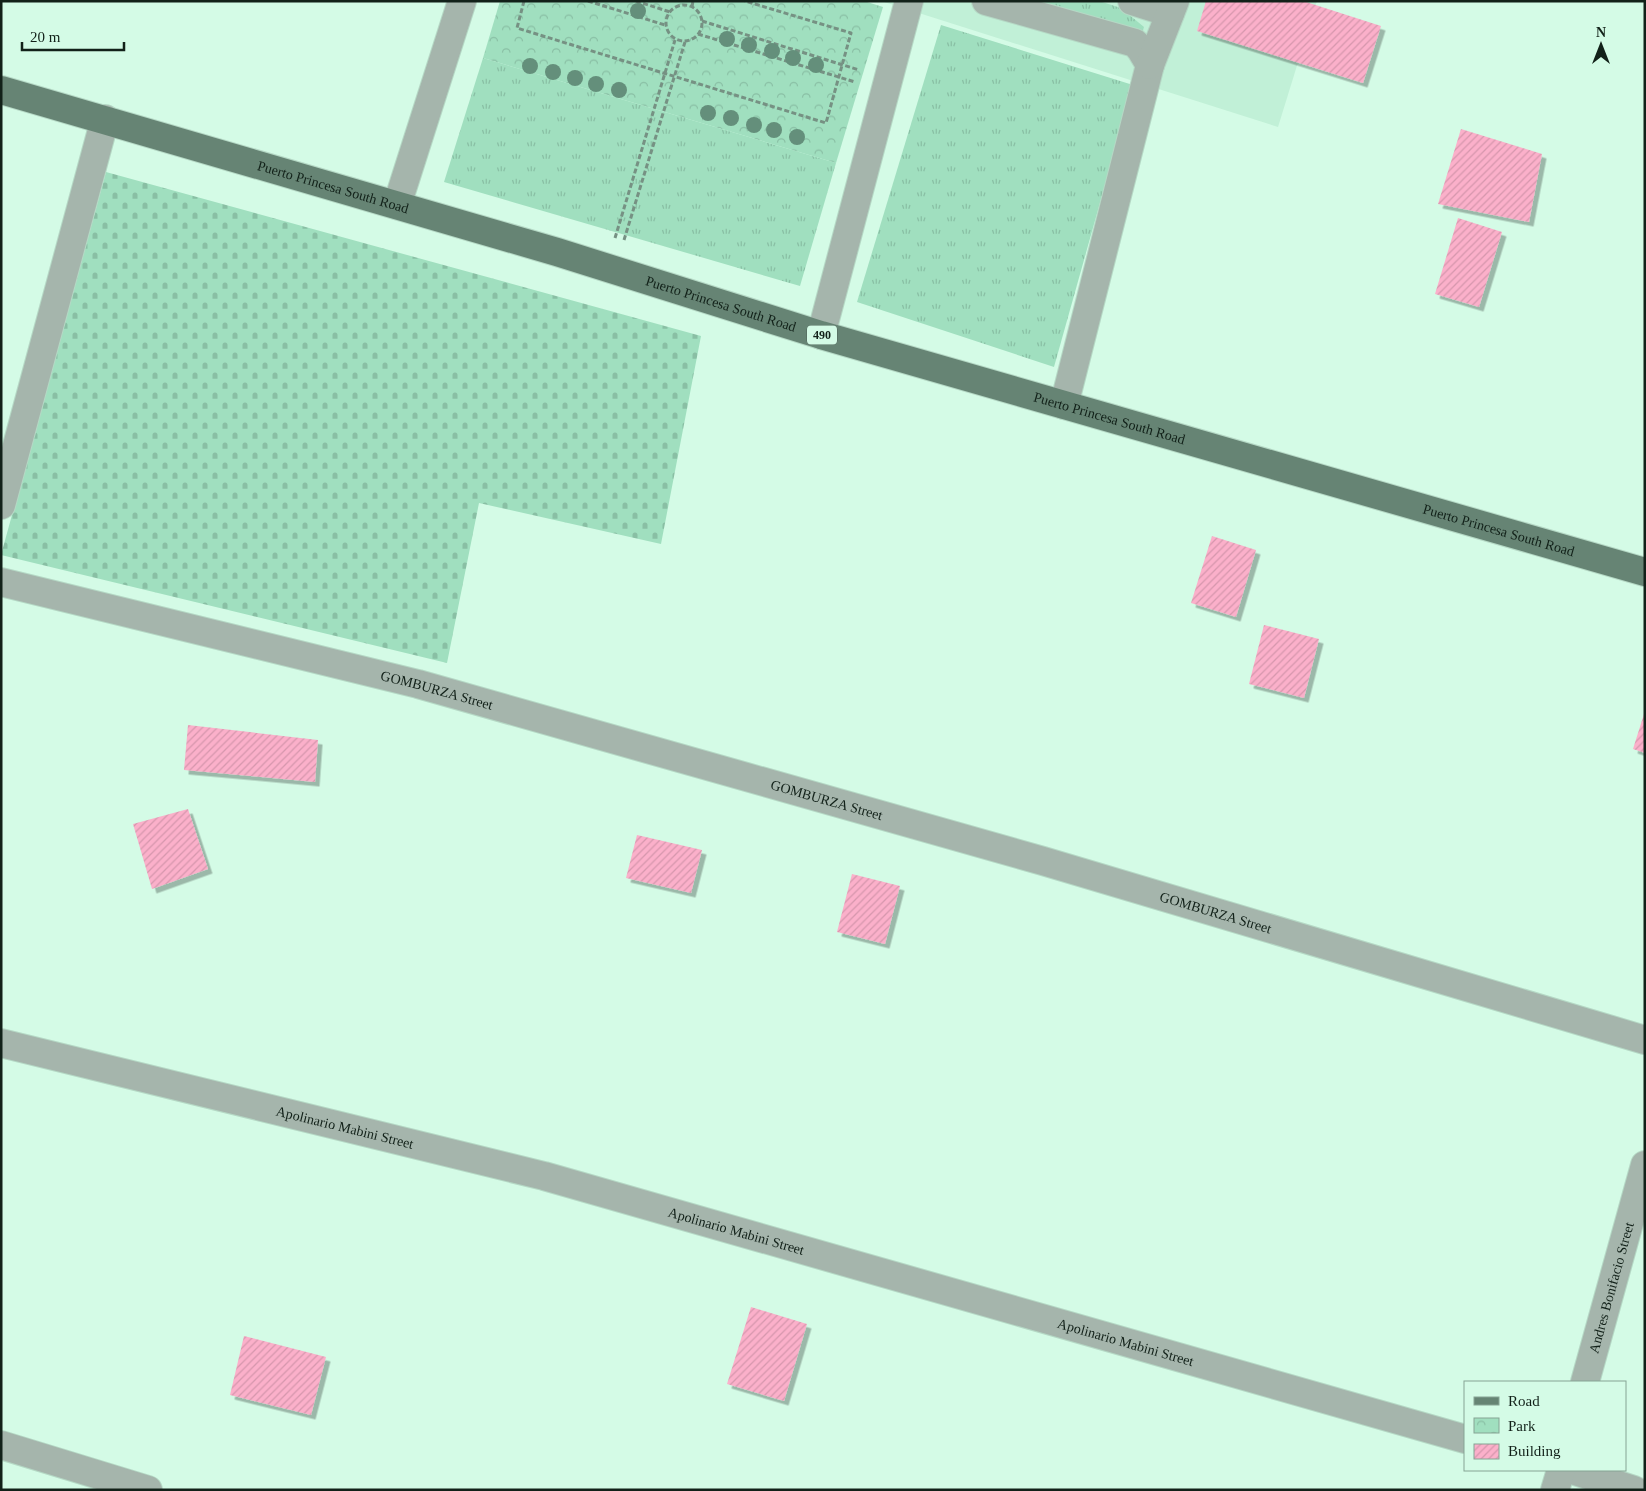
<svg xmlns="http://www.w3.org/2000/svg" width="1646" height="1491" font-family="Georgia,serif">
  <defs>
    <pattern id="grass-tufts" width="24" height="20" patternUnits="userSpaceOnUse" patternTransform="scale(1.25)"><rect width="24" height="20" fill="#a0dfbf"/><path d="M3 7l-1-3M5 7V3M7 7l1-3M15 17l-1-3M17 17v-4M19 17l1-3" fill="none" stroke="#89bfa4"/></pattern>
    <pattern id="cemetery-stones" width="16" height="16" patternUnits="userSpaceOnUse" patternTransform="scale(1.25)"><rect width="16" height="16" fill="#a0dfbf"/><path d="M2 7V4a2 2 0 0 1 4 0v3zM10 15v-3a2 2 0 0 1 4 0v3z" fill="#89bfa4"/></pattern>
    <pattern id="park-crowns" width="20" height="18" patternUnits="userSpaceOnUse" patternTransform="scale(1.25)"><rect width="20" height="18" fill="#a0dfbf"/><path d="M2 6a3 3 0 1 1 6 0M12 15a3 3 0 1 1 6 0" fill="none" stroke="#89bfa4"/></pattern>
    <pattern id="building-hatch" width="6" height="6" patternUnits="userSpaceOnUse" patternTransform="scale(1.25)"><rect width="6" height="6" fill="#fbb0ca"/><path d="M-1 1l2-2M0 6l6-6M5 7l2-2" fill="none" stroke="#d697ad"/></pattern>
    <filter id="shadow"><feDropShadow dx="4.5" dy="4.5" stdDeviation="0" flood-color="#0004"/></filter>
  </defs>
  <rect width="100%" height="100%" fill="#d4fbe6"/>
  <path fill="#c1f0d7" d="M881 1H1317L1278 127Z"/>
  <g fill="url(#grass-tufts)">
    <path d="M1023 1H1099L1121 8 1144 27 1141 37Z"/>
    <path d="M941 25 1133 85 1054 367 857 302Z"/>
    <path d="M483 58 836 163 800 286 444 182Z"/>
  </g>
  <path fill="url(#cemetery-stones)" d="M106 172 701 336 661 544 479 503 447 663 1 555Z"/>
  <path fill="url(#park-crowns)" d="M500 1H864L883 7 836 163 483 58Z"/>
  <g fill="url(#building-hatch)" filter="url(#shadow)">
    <path d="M1206 1H1303L1381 26 1363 83 1197 31Z"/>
    <path d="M1461 129 1542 154 1529 222 1438 204Z"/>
    <path d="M1458 218 1502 232 1479 307 1435 294Z"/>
    <path d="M1212 536 1256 550 1236 617 1191 603Z"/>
    <path d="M1264 625 1319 639 1304 698 1249 684Z"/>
    <path d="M1644 714H1645V753L1633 749Z"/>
    <path d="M188 725 318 740 315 782 184 770Z"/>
    <path d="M188 809 208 869 152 889 133 824Z"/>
    <path d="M637 835 702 850 691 893 626 878Z"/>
    <path d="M852 874 900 886 885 944 837 932Z"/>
    <path d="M751 1307 807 1324 784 1401 727 1384Z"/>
    <path d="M244 1336 326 1357 311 1415 230 1395Z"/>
  </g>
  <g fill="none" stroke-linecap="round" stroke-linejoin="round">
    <defs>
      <g id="minor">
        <path d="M986 1 1135 43 1141 50 1150 65 1064 405"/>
        <path d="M1132 1 1170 13"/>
        <path d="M1150 65 1175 1"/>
        <path d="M397 205 462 1"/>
        <path d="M821 335 909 1"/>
        <path d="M1 505 105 119"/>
        <path id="s1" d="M1 582 418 684 1043 861 1645 1040"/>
        <path id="s2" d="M1 1043 544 1176 1465 1439"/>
        <path id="s3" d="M1585 1382 1645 1165"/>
        <path d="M1 1445 148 1490"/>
        <path d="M1572 1470 1634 1490"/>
        <path d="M1555 1490 1561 1470"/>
      </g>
      <g id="major">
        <path id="s4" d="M1 90 557 252 821 335 1645 572"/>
      </g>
    </defs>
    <use href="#minor" stroke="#b5d8c5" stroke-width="30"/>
    <use href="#major" stroke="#b5d8c5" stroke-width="30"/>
    <g stroke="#769183" stroke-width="3" stroke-dasharray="5 2.5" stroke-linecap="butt">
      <path d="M524 1 517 28 826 123 851 33 745 1"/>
      <path d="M588 1 665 25"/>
      <path d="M636 1 670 12"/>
      <circle cx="684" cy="23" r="18"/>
      <path d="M692 7 693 1"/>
      <path d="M702 21 859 70"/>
      <path d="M698 34 855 82"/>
      <path d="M615 238 675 40"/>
      <path d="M624 240 685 42"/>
    </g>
    <use href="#minor" stroke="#a5b5ac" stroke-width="28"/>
    <use href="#major" stroke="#668474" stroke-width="28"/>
  </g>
  <g fill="#648f7b">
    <circle cx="638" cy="11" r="8"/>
    <circle cx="727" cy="39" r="8"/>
    <circle cx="749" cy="45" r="8"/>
    <circle cx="772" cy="51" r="8"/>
    <circle cx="793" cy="58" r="8"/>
    <circle cx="816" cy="65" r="8"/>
    <circle cx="530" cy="66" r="8"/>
    <circle cx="553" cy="72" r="8"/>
    <circle cx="575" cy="78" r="8"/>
    <circle cx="596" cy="84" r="8"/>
    <circle cx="619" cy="90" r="8"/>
    <circle cx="708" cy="113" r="8"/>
    <circle cx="731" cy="118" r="8"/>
    <circle cx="754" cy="125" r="8"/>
    <circle cx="774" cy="130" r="8"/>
    <circle cx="797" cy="137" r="8"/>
  </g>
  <g text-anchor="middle" stroke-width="4" stroke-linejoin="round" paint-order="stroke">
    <rect fill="#d4fbe6" stroke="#4c6256" stroke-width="1" x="807" y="325.5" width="30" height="19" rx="4"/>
    <g font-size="12" font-weight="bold" fill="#122119">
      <text x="822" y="339">490</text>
    </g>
    <g font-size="14" fill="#122119" stroke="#d4fbe6">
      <text dy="5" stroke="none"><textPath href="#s4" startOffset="346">Puerto Princesa South Road</textPath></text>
      <text dy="5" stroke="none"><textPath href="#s4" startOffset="751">Puerto Princesa South Road</textPath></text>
      <text dy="5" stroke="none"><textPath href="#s4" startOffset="1156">Puerto Princesa South Road</textPath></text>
      <text dy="5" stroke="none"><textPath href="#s4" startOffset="1561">Puerto Princesa South Road</textPath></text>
      <text dy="5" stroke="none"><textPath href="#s1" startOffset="449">GOMBURZA Street</textPath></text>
      <text dy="5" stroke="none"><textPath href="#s1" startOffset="854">GOMBURZA Street</textPath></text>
      <text dy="5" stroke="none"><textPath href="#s1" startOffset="1259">GOMBURZA Street</textPath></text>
      <text dy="5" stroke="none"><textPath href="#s2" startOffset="354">Apolinario Mabini Street</textPath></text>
      <text dy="5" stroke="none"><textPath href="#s2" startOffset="759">Apolinario Mabini Street</textPath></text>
      <text dy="5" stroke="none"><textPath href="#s3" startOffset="98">Andres Bonifacio Street</textPath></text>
      <text dy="5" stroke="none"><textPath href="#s2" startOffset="1164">Apolinario Mabini Street</textPath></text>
    </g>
  </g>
  <rect width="1646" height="1491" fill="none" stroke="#122119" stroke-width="5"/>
  <rect x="1464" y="1381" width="162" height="90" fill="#d4fbe6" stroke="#86a494"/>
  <rect x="1474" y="1397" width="25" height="8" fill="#668474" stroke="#86a494"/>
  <text x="1508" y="1406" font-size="15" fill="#122119">Road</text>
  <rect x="1474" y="1418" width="25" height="15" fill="url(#park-crowns)" stroke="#86a494"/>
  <text x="1508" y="1431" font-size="15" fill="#122119">Park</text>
  <rect x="1474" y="1444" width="25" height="15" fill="url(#building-hatch)" stroke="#86a494"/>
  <text x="1508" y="1456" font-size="15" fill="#122119">Building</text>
  <g transform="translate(1601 45)" stroke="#d4fbe6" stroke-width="4" paint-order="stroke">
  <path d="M0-4L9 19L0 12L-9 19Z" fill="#122119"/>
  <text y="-8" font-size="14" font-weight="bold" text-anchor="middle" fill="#122119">N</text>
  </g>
  <path d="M22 42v8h102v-8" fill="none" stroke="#122119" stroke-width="2.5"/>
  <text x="30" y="42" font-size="15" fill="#122119" stroke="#d4fbe6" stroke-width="4" paint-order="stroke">20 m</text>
</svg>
